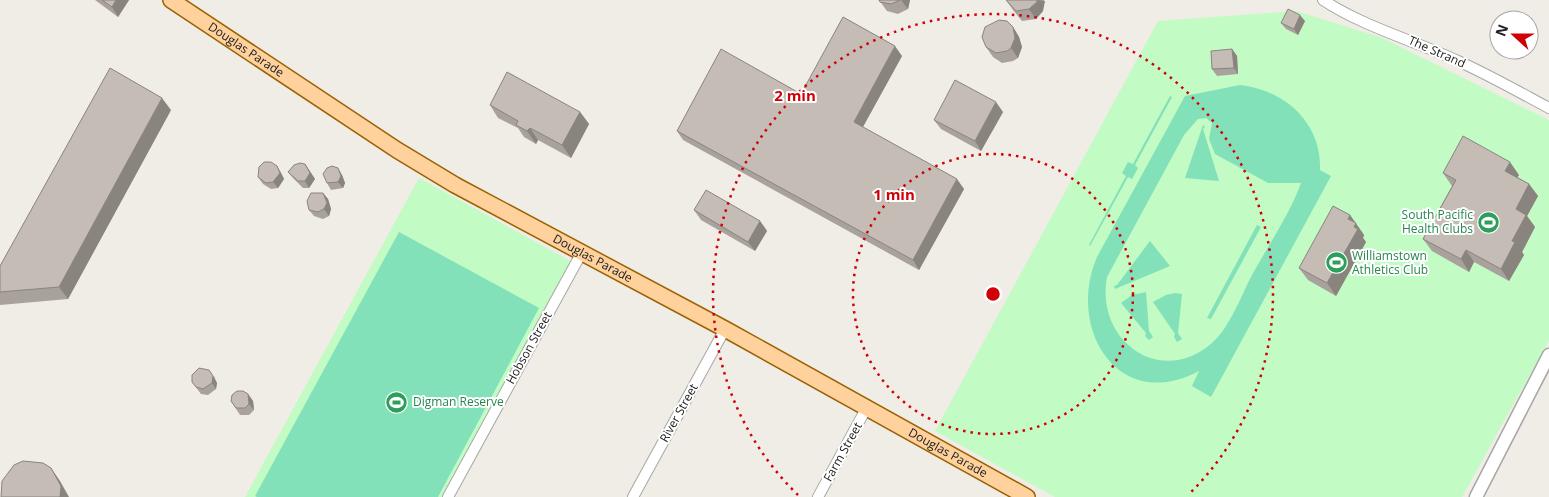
<svg xmlns="http://www.w3.org/2000/svg" width="1549" height="497" font-family="'Open Sans',sans-serif">
  <rect width="100%" height="100%" fill="#f0ece6"/>
  <g fill="#c2fbc4">
    <path d="M1296 11 1380 37 1549 120V340L1462 497H1055L935 431 1158 21Z"/>
    <path d="M419 178 576 264 448 497H245Z"/>
  </g>
  <g fill="#82e1b9" fill-rule="evenodd">
    <path d="M1240 85C1285 90 1322 123 1320 170L1331 176 1211 397 1192 386 1199 371C1119 414 1066 329 1097 257L1185 96ZM1206 118 1212 123 1209 139 1215 154 1268 183H1301C1291 212 1266 249 1251 277 1240 298 1230 327 1212 343 1161 388 1095 341 1107 277L1184 135 1198 119Z"/>
    <path d="M1170 96 1172 97 1135 165 1138 168 1132 179 1128 177 1090 246 1089 245 1126 176 1122 173 1128 162 1133 164Z"/>
    <path d="M1203 125 1205 127 1203 129 1219 181 1185 178Z"/>
    <path d="M1257 225 1261 227 1211 319 1207 318Z"/>
    <path d="M399 232 539 308 438 497H257L255 496Z"/>
    <path d="M1150 241 1170 266 1115 289 1114 286 1117 285Z"/>
    <path d="M1146 292 1149 331 1153 337 1149 340 1145 336 1146 333 1121 303 1132 295Z"/>
    <path d="M1175 293 1182 294 1178 333 1182 339 1177 342 1174 337 1175 334 1153 302 1166 295Z"/>
  </g>
  <g fill="none" stroke-linecap="round" stroke-linejoin="round">
    <defs>
      <g id="minor">
        <path d="M1323 0C1364 27 1413 40 1458 61 1489 75 1519 92 1549 108"/>
        <path d="M448 497 582 252"/>
        <path d="M633 497 725 329"/>
        <path d="M818 497 867 407"/>
      </g>
      <path id="tertiary" d="M1476 497 1549 355"/>
      <g id="primary">
        <path id="s1" d="M171 0 397 150 455 185 725 329 1027 497"/>
      </g>
    </defs>
    <use href="#minor" stroke="#a7a7a7" stroke-width="12"/>
    <use href="#tertiary" stroke="#a7a7a7" stroke-width="15"/>
    <use href="#primary" stroke="#9b6200" stroke-width="18"/>
    <use href="#minor" stroke="#fff" stroke-width="10"/>
    <use href="#tertiary" stroke="#fff" stroke-width="12"/>
    <use href="#primary" stroke="#fed19d" stroke-width="15"/>
  </g>
  <g fill="#a9a29c">
    <path d="M95 0H129L118 17Z"/>
    <path d="M879 0H910L908 9 898 14 887 11Z"/>
    <path d="M1006 0H1044L1043 11 1036 19 1022 21 1013 10Z"/>
    <path d="M1305 21 1298 35 1286 29 1281 23Z"/>
    <path d="M1013 27 1019 37 1022 47 1018 58 1013 61 1002 63 993 57 986 47Z"/>
    <path d="M1232 49 1237 56 1238 74 1217 76 1212 69Z"/>
    <path d="M902 56 863 127 964 189 919 270 683 140 677 131 801 94Z"/>
    <path d="M490 105 580 112 589 124 571 158 538 140 536 144 524 137 518 128 498 118Z"/>
    <path d="M171 110 68 299 0 305V266Z"/>
    <path d="M1003 112 981 151 941 129 934 120Z"/>
    <path d="M305 164 315 179 309 188H303L293 178 288 172Z"/>
    <path d="M277 166 281 173 284 179 278 188 271 189 263 184 258 177Z"/>
    <path d="M1443 173 1519 175 1517 177 1529 184 1538 196 1527 216 1535 227 1522 252 1524 255 1509 281 1474 262 1469 272 1432 251 1423 239 1452 186Z"/>
    <path d="M342 175 345 183 343 188 331 190 327 183Z"/>
    <path d="M323 193 328 199 331 209 329 216 323 219 314 216 309 210Z"/>
    <path d="M694 210 760 221 767 231 755 251 701 220Z"/>
    <path d="M1350 215 1364 235 1363 238 1366 242 1336 296 1308 280 1299 268Z"/>
    <path d="M214 376 217 383 216 389 208 395 201 394 192 382Z"/>
    <path d="M248 394 253 401 254 410 249 415H240L231 401Z"/>
  </g>
  <g fill="#8a847f">
    <path d="M116 0H129L118 17 112 7Z"/>
    <path d="M901 0H910L908 9Z"/>
    <path d="M1037 0 1045 1 1043 11 1036 19 1029 9Z"/>
    <path d="M1300 15 1305 21 1298 35 1294 29Z"/>
    <path d="M1013 27 1019 37 1022 47 1018 58 1011 48Z"/>
    <path d="M895 46 902 56 860 132 854 122Z"/>
    <path d="M1232 49 1237 56 1238 74 1234 68Z"/>
    <path d="M162 98 171 110 68 299 59 287Z"/>
    <path d="M996 102 1003 112 981 151 975 141Z"/>
    <path d="M580 112 589 124 571 158 562 145Z"/>
    <path d="M530 128 538 140 536 144 527 131Z"/>
    <path d="M1510 162 1519 175 1514 183 1505 171Z"/>
    <path d="M305 164 315 179 309 188 305 181Z"/>
    <path d="M277 166 281 173 284 179 278 188 273 182Z"/>
    <path d="M338 168 342 175 345 183 343 188 338 182Z"/>
    <path d="M957 179 964 189 919 270 913 260Z"/>
    <path d="M1529 184 1538 196 1527 216 1535 227 1522 252 1524 255 1509 281 1501 269 1512 241 1516 209Z"/>
    <path d="M323 193 328 199 331 209 329 216 324 209Z"/>
    <path d="M1350 215 1364 235 1363 238 1366 242 1336 296 1327 283 1348 219Z"/>
    <path d="M760 221 767 231 755 251 748 242Z"/>
    <path d="M1466 250 1474 262 1469 272 1461 259Z"/>
    <path d="M209 370 217 383 216 389 212 383Z"/>
    <path d="M248 394 253 401 254 410 249 404Z"/>
    <path d="M51 468 60 481 69 497H60Z"/>
  </g>
  <g fill="#c5bcb5" stroke="#8a847f">
    <path d="M102 0H116L112 7Z"/>
    <path d="M879 0H900L891 4 880 2Z"/>
    <path d="M1006 0H1037V2L1029 9 1016 11Z"/>
    <path d="M1288 9 1300 15 1294 29 1281 23Z"/>
    <path d="M843 17 895 46 854 122 957 179 913 260 677 131 721 49 801 94Z"/>
    <path d="M999 20 1007 21 1013 27 1015 38 1011 48 1007 51 996 53 986 47 982 37 985 27Z"/>
    <path d="M1232 49 1234 68 1212 69 1211 51Z"/>
    <path d="M110 68 162 98 59 287 0 292V266Z"/>
    <path d="M507 72 580 112 562 145 530 128 527 131 516 125 518 121 490 105Z"/>
    <path d="M955 80 996 102 975 141 934 120Z"/>
    <path d="M1463 136 1510 162 1505 171 1529 184 1516 209 1526 215 1512 241 1515 242 1501 269 1466 250 1461 259 1423 239 1456 180 1443 173Z"/>
    <path d="M264 162H271L277 166 280 173 273 182 266 183 258 177 259 167Z"/>
    <path d="M300 163 305 164 310 173 305 181H298L288 172 294 165Z"/>
    <path d="M332 166 338 168 341 176 338 182 327 183 323 174 327 168Z"/>
    <path d="M706 190 760 221 748 242 694 210Z"/>
    <path d="M311 193H323L327 203 324 209 318 212 309 210 307 201Z"/>
    <path d="M1333 206 1350 215 1348 219 1356 223 1354 227 1358 229 1327 283 1299 268Z"/>
    <path d="M199 368 209 370 213 376 212 383 203 389 196 387 192 382V375Z"/>
    <path d="M237 391H243L248 394 249 404 245 408H236L231 401 232 395Z"/>
    <path d="M23 461 43 463 51 468 61 486 60 497H1L2 481 14 465Z"/>
  </g>
  <g fill="none" stroke="#cf0008" stroke-width="2.5" stroke-dasharray="2.5 5">
    <circle cx="993" cy="294" r="140"/>
    <path d="M798 495A280 280 0 1 1 1188 495"/>
  </g>
  <defs>
    <symbol id="stadium-disc" viewBox="-11 -11 22 22"><circle r="9.5" fill="#2e9e5b" stroke="#fff"/><path d="M0-5a6.5 5 0 1 0 0 10a6.5 5 0 1 0 0-10ZM-3.5-1.8h7v3.6h-7Z" fill="#fff"/></symbol>
  </defs>
  <g fill-rule="evenodd">
    <use href="#stadium-disc" x="1476" y="210" width="25" height="25"/>
    <use href="#stadium-disc" x="1324" y="250" width="25" height="25"/>
    <use href="#stadium-disc" x="384" y="390" width="25" height="25"/>
  </g>
  <g text-anchor="middle" stroke-width="4" stroke-linejoin="round" paint-order="stroke">
    <g font-size="12" fill="#202020" stroke="#fff">
      <text dy="4" stroke="none"><textPath href="#s1" startOffset="90">Douglas Parade</textPath></text>
      <text transform="translate(1437 52) rotate(24)" y="4">The Strand</text>
      <text dy="4" stroke="none"><textPath href="#s1" startOffset="495">Douglas Parade</textPath></text>
      <text transform="translate(529 348) rotate(-61)" y="4">Hobson Street</text>
      <text transform="translate(679 413) rotate(-61)" y="4">River Street</text>
      <text transform="translate(843 452) rotate(-61)" y="4">Farm Street</text>
      <text dy="4" stroke="none"><textPath href="#s1" startOffset="900">Douglas Parade</textPath></text>
    </g>
    <g font-size="12" fill="#27864d" stroke="#fff" text-anchor="start">
      <text x="1473" y="219" text-anchor="end">South Pacific<tspan x="1473" dy="14">Health Clubs</tspan></text>
      <text x="1352" y="260">Williamstown<tspan x="1352" dy="14">Athletics Club</tspan></text>
      <text x="413" y="406">Digman Reserve</text>
    </g>
  </g>
  <circle cx="993" cy="294" r="8" fill="#cf0008" stroke="#fff" stroke-width="2.5"/>
  <g font-size="15" text-anchor="middle" font-weight="bold" fill="#cf0008" stroke="#fff" stroke-width="4" stroke-linejoin="round" paint-order="stroke">
    <text x="795" y="101">2 min</text>
    <text x="894" y="200">1 min</text>
  </g>
  <g transform="translate(1514 35) rotate(291)"><circle r="24" fill="#ffffff" stroke="#a6a6a6"/>
  <path d="M0-4L9 19L0 12L-9 19Z" fill="#cf0008"/>
  <text y="-8" font-size="14" font-weight="bold" text-anchor="middle" fill="#202020">N</text>
  </g>
</svg>
